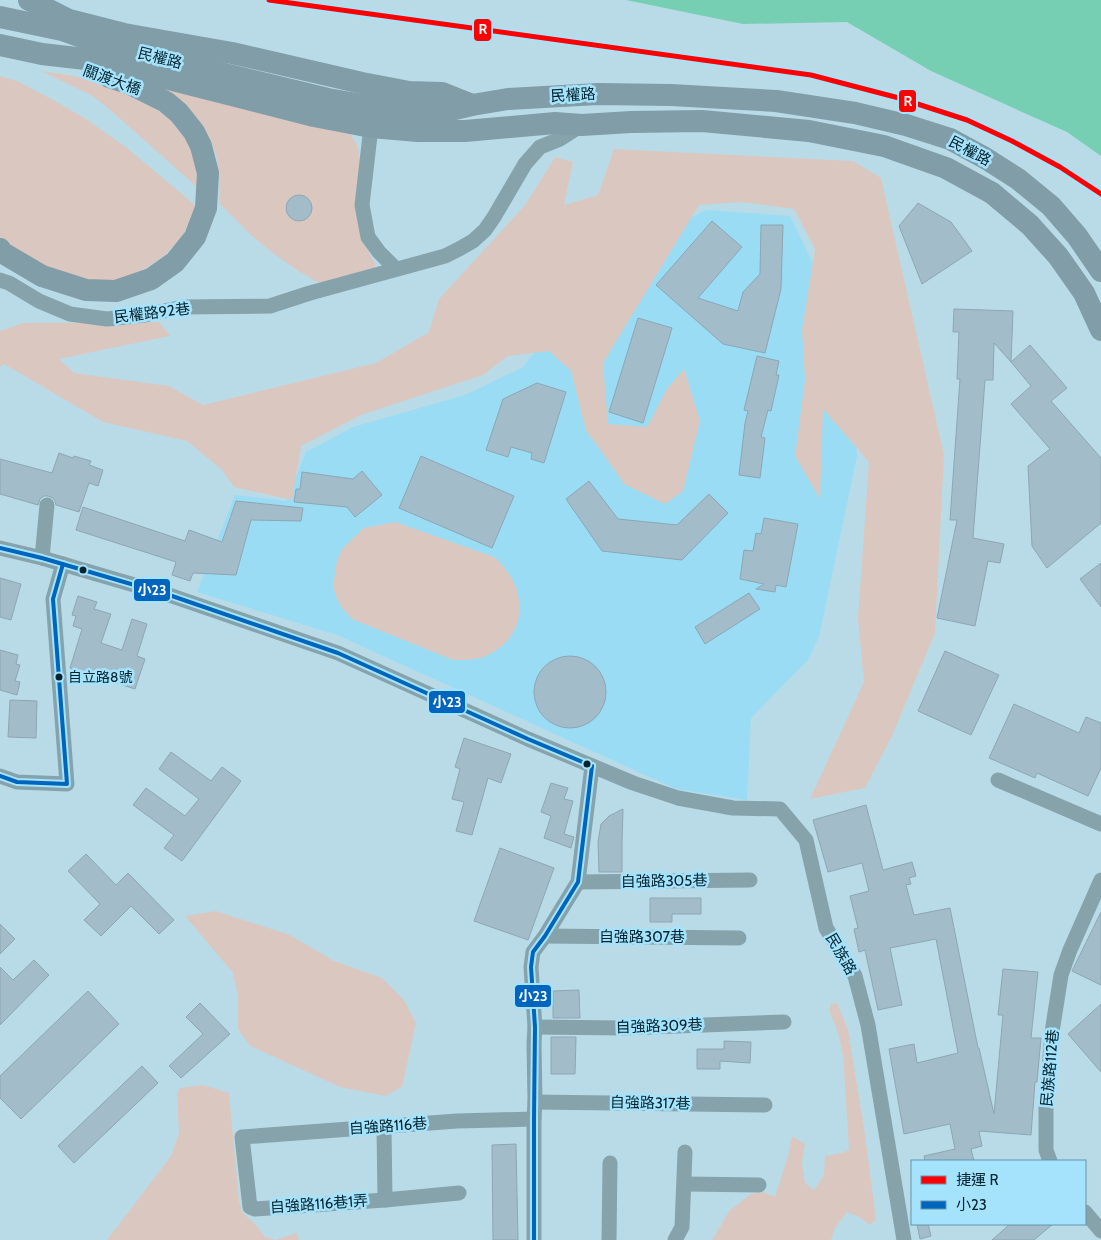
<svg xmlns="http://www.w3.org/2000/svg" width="1101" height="1240" font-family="Cabin,'Noto Sans TC',sans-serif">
  <rect width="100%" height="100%" fill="#b9dbe8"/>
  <path fill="#9adcf4" d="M707 210 790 216 844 327 857 456 819 637 808 660 751 718 747 800 676 789 337 635 197 592 235 495 286 501 306 452 353 427 465 395 523 367 580 295 637 241Z"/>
  <g fill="#dac8c0">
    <path d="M41 71 62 74 84 78 135 94 177 124 190 144 197 166 198 188 108 108 91 95Z"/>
    <path d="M0 76 17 81 57 102 86 119 127 148 195 205 191 219 181 238 165 255 143 270 121 279 97 283 52 274 5 243 0 238Z"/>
    <path d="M157 83 350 133 357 145 360 160 361 237 375 264V269L327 283 317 282 297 270 274 254 252 236 219 203C219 189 220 174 217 160 209 123 185 106 157 83Z"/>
    <path d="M614 149 853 161 881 178 944 455 935 633 892 736 865 788 810 799 864 682 858 618 869 462 823 409 820 499 795 456 805 380 802 330 815 249 794 209 742 202 699 205 603 363 608 424 647 427 667 389 684 369 700 421 683 491 665 504 624 484 599 448 586 431 571 371 549 351 508 356 483 375 361 415 301 446 292 500 234 487 222 470 187 441 103 422 4 364 0 367V331L23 323 159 322 170 336 59 359 74 373 169 386 203 405 376 363 429 332 439 299 526 204 555 157 573 162 564 205 598 195Z"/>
    <path d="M395 522 494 557C527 585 531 634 488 655 478 660 464 660 453 660L352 619 342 608 336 597 333 585 337 561 342 549 364 528Z"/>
    <path d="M216 911 290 935 334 961 382 978 404 1000 416 1023 402 1087 385 1096 340 1087 250 1046 238 1029V997L233 973 185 916Z"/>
    <path d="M837 1003 848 1030 865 1134 876 1220 870 1225 859 1217 847 1212 835 1228 831 1240H712L730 1210 751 1194 763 1192 775 1197 788 1156 792 1136 805 1144 802 1163 805 1183 814 1190 824 1175 825 1156 842 1153 849 1150 843 1056 838 1032 829 1011 831 1004Z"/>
    <path d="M203 1085 229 1093 239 1201 242 1212 257 1226 264 1236 275 1240 297 1233 299 1240H107L171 1156 179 1133 177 1093 180 1088Z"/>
  </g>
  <path fill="#76ceb3" d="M626 0H1101V156L1067 132 931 71 847 22 743 24Z"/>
  <g fill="#a2bcca" stroke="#8ca6b4">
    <circle cx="299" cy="208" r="13"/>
    <path d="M918 203 951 222 972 251 922 284 899 226Z"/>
    <path d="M712 221 742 247 698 298 738 311 743 292 760 274 761 225H783L781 289 765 353 723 344 656 285Z"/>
    <path d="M954 309 1013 311 1011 362 994 343 993 380H985L973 538 1004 544 1000 563 988 561 975 626 937 618 957 520H950L960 379H957L959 332H953Z"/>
    <path d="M638 318 672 328 643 423 609 412Z"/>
    <path d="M1030 345 1067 388 1051 401 1101 458V523L1047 568 1032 546 1028 466 1050 449 1011 404 1031 386 1011 362Z"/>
    <path d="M757 356 779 361 776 375H779L771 411 768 410 761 437 765 438 760 478 739 475 745 423 748 411 744 410Z"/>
    <path d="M537 383 566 392 544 463 531 459 532 453 511 447 508 457 486 450 503 399Z"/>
    <path d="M59 453 73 458 74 456 91 461 89 465 103 470 98 486 89 483 79 512 56 505 55 501 53 498 48 496H44L40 499 38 505 0 494V459L52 473Z"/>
    <path d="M421 456 514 496 492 548 399 508Z"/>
    <path d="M362 471 382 495 355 517 347 507 294 502 296 489H300L302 472 353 479Z"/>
    <path d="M589 481 618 519 677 525 709 494 728 513 682 560 602 551 566 499Z"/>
    <path d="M236 501 303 508 301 521 251 520 236 575 193 573 190 581 172 575 176 562 76 530 83 507 185 541 189 530 222 542Z"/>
    <path d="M764 518 798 524 786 587 776 585 775 592 756 589 764 584 740 579 744 550 753 551 756 533 761 534Z"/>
    <path d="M1101 563V607L1080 579Z"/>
    <path d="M0 578 21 584 11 620 0 617Z"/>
    <path d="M749 593 760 609 705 644 695 627Z"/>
    <path d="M78 596 97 602 94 609 111 614 101 643 122 650 132 619 147 624 137 656 145 659 135 689 70 668 82 629 73 626 76 616 72 615Z"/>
    <path d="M0 650 18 655 16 664 20 665 15 681 20 682 17 695 0 690Z"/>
    <path d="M945 651 999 675 971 735 918 711Z"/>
    <circle cx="570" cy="692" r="36"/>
    <path d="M10 700 37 701 36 738 8 737Z"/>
    <path d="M1014 704 1079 733 1086 717 1101 723V768L1088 796 1037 773 1035 778 989 758Z"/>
    <path d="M464 738 511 754 501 783 488 778 472 835 456 831 464 802 452 799 460 769 455 767Z"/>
    <path d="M171 752 211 781 222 767 241 781 182 861 164 848 174 835 133 805 146 788 185 816 199 799 159 769Z"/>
    <path d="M551 783 568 788 564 799 573 801 564 834 574 837 571 848 544 838 551 816 541 812Z"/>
    <path d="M866 805 883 870 912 862 916 876 909 878 911 884 906 885 914 915 950 908 978 1048H979L994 1114 1003 1015H998L1003 969 1038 972 1031 1038H1041L1037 1082H1035L1031 1135 979 1131 982 1146 971 1149 974 1161H925L924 1156 955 1149 950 1124 904 1134 889 1049 914 1044 917 1063 958 1053 936 939 890 948 902 1005 878 1010 865 950 859 952 854 929 858 928 850 896 869 891 862 863 828 872 813 820Z"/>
    <path d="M623 809 622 842V872H599L598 842 601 824 609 816Z"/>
    <path d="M500 848 554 868 528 940 474 921Z"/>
    <path d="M86 854 116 885 128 873 174 920 159 934 131 906 101 936 84 920 100 904 68 871Z"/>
    <path d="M650 898H701V914H672V922H650Z"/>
    <path d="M1101 912V985L1072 971Z"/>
    <path d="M0 924 15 939 0 954Z"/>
    <path d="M34 960 49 975 0 1025V967L13 980Z"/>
    <path d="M579 990 580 1018H553V991Z"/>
    <path d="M88 991 119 1024 21 1119 0 1098V1076Z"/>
    <path d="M200 1003 230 1034 181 1078 169 1066 203 1034 186 1017Z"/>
    <path d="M1101 1004V1072L1068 1034Z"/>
    <path d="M551 1037H576L575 1074H551Z"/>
    <path d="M724 1041 751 1042 750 1063 720 1061V1069H697V1049H724Z"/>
    <path d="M142 1066 158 1083 74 1163 58 1146Z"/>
    <path d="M516 1144 518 1240H493L492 1145Z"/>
    <path d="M917 1224H928L931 1236 920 1239Z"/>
    <path d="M1010 1224H1053L1034 1240H992Z"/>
  </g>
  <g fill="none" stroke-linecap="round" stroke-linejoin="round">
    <g stroke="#86a3ac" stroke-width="15">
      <path d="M371 127 362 205 368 237 379 252 396 269"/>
      <path d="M0 280 9 283 39 301 70 314 107 319 145 315 183 307 270 306 310 293 445 256 459 249 473 241 485 230 494 217 525 164 540 147 560 139 582 125"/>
      <path d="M0 548 42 558 172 596 338 653 528 739 633 783 678 798 733 808 780 809 806 840 826 928 855 976 868 1025 904 1240"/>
      <path d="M42 558 47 505"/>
      <path d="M0 776 17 782 67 784 53 599 63 564"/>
      <path d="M998 780 1101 824"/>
      <path d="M578 882 750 880"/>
      <path d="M545 936 739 938"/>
      <path d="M535 1027 624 1028 784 1022"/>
      <path d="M535 1102 765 1105"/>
      <path d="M384 1127 385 1200"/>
      <path d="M1050 1161 1046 1150V1106L1052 1032 1061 975 1070 950 1101 880"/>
      <path d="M685 1184 759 1185"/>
      <path d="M459 1193 385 1200 255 1209 250 1207 242 1137 457 1121 534 1119"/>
      <path d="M1085 1212 1101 1231"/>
      <path d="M534 1240V1119L535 1102 534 1043 535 1027 531 967 533 952 545 936 578 882 592 766"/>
      <path d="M609 1240 610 1163"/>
      <path d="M675 1240 682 1227 685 1152"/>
    </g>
    <g stroke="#819da7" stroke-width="22">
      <path d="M29 0 69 20 124 34 232 53 362 83 409 92 442 93 472 105"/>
      <path d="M0 17 62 30 101 44 328 99 362 105 403 111 438 113 472 105 508 99 598 94 671 95 776 101 855 113 906 125 950 139 985 158 1018 179 1051 206 1077 236 1101 271"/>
      <path d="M0 45 42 54 94 60 314 116 371 127 418 131H465L555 123 582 125 631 122 702 121 809 131 884 146 946 168 992 193 1030 225 1058 256 1084 293 1101 330"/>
      <path d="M0 249 3 253 42 276 86 290 116 291 151 279 175 262 195 237 206 208 208 173 201 146 194 132 179 113 166 102 128 83 109 77"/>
    </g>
    <defs>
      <g id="bus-1">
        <path d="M0 548 42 558 172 596 338 653 528 739 592 766"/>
        <path d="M0 776 17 782 67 784 53 599 63 564"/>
        <path d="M534 1240V1119L535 1027 531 967 533 952 545 936 578 882 592 766"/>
      </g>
    </defs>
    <use href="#bus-1" stroke="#a5e3fc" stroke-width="8"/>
    <use href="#bus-1" stroke="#0065bd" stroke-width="4"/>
    <defs>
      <path id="metro-1" d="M269 0 811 75 899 98 967 120 1012 141 1060 167 1101 194"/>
    </defs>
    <use href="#metro-1" stroke="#a5e3fc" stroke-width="9"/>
    <use href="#metro-1" stroke="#f00" stroke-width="5"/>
  </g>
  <g fill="#00232e" stroke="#a5e3fc" stroke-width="2">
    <circle cx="83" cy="570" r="4.5"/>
    <circle cx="59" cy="677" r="4.5"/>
    <circle cx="587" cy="764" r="4.5"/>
  </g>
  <g text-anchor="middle" stroke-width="5" stroke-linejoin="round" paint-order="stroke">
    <g font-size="14" fill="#00232e" stroke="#a5e3fc" text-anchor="start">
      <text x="68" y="682">自立路8號</text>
    </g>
    <g font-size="15" fill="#00232e" stroke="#a5e3fc">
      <text transform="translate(160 58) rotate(14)" y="5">民權路</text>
      <text transform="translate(112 80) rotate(20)" y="5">關渡大橋</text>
      <text transform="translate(573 95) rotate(-3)" y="5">民權路</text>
      <text transform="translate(970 151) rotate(28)" y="5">民權路</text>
      <text transform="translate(152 313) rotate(-7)" y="5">民權路92巷</text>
      <text transform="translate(664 881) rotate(-1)" y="5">自強路305巷</text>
      <text x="642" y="942">自強路307巷</text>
      <text transform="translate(841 954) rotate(60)" y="5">民族路</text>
      <text transform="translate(659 1026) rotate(-2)" y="5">自強路309巷</text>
      <text transform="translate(1050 1068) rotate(-85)" y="5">民族路112巷</text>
      <text transform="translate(650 1103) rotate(1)" y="5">自強路317巷</text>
      <text transform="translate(388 1126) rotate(-4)" y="5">自強路116巷</text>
      <text transform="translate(319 1204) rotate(-4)" y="5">自強路116巷1弄</text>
    </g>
  </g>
  <g stroke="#a5e3fc" stroke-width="2">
    <rect x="473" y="18" width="19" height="24" rx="5" fill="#f00"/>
    <rect x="898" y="89" width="19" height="24" rx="5" fill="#f00"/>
    <rect x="133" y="578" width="38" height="24" rx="5" fill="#0065bd"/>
    <rect x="428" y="690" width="38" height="24" rx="5" fill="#0065bd"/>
    <rect x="514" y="984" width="38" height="24" rx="5" fill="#0065bd"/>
  </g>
  <g font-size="14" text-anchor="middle" font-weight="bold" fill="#fff">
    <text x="483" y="34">R</text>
    <text x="908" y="106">R</text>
    <text x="152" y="595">小23</text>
    <text x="447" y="707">小23</text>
    <text x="533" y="1001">小23</text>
  </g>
  <rect x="911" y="1160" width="175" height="65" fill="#a5e3fc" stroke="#6396aa"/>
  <rect x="921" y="1176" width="25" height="8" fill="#ff0000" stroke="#6396aa"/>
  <text x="956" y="1185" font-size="15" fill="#00232e">捷運 R</text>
  <rect x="921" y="1201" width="25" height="8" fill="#0065bd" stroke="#6396aa"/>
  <text x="956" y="1210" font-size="15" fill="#00232e">小23</text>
</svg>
